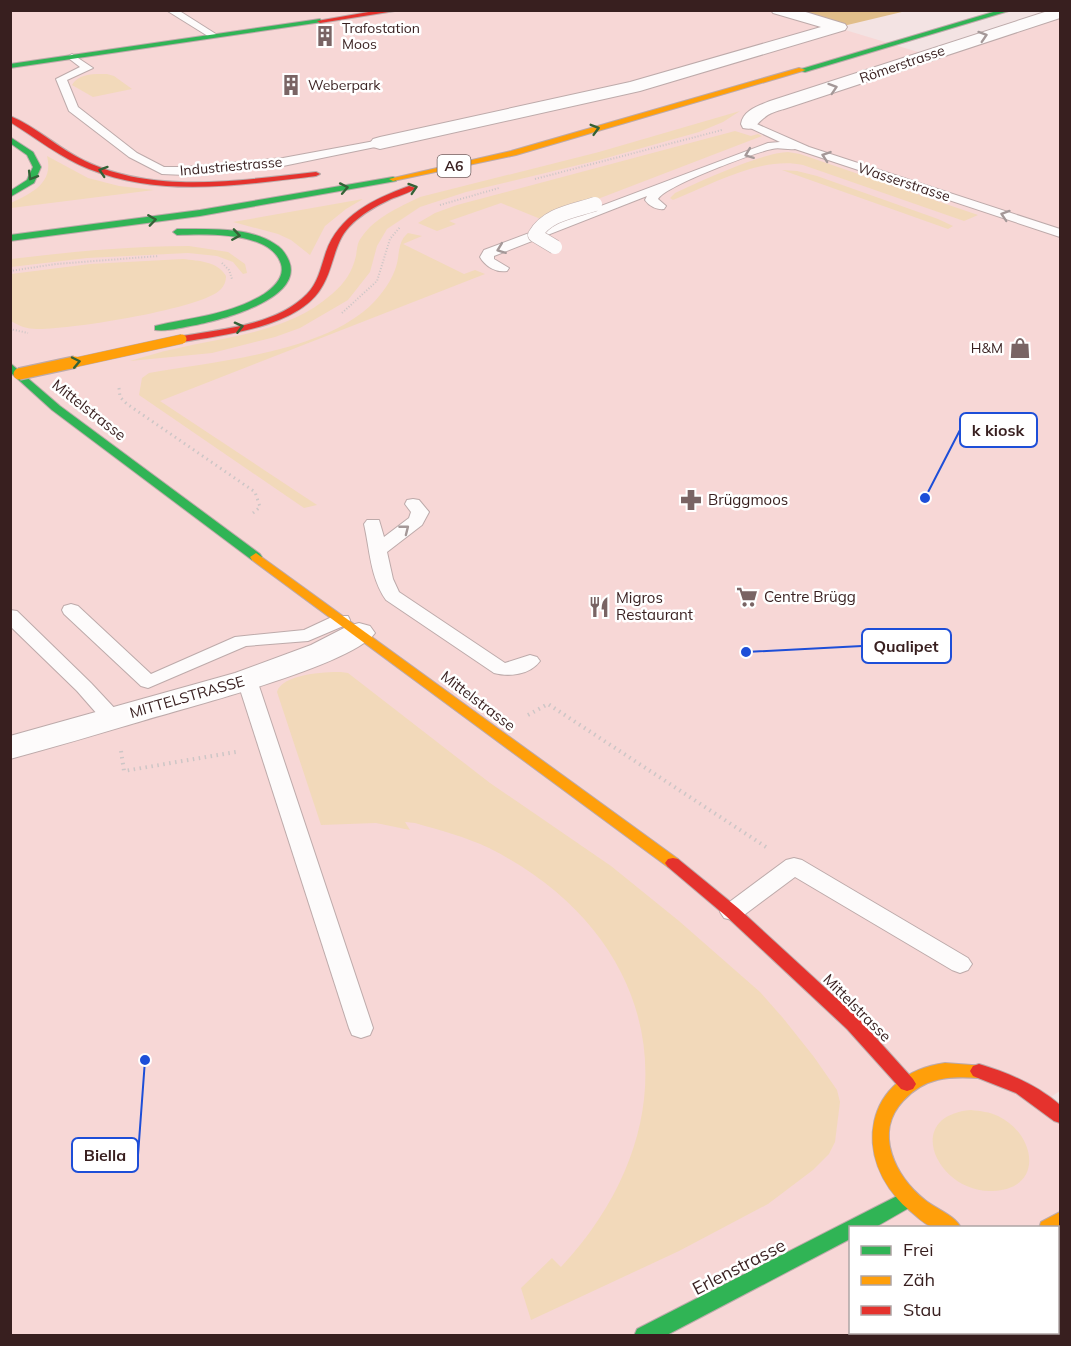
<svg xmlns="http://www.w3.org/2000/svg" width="1071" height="1346" font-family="Mulish,sans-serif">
  <rect width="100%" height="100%" fill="#f3e3e3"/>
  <path fill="#f7d7d6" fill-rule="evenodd" d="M779 10 928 55 1060 13V1091L1046 1100 1060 1116V1335H11L10 11ZM850 1228H1058V1332H850Z"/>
  <g fill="#f2d9ba">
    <path d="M107 74 114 76 132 89 93 97 72 85C79 73 94 74 107 74Z"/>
    <path d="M740 111 723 122 699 132 599 160 466 192 420 207 387 229 377 246 370 272 348 300 300 328 275 337 212 353 130 361C144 357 159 352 174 349 228 336 288 333 332 294 345 283 352 272 356 256 357 250 357 243 361 238 375 217 398 208 420 197L599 152Z"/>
    <path d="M735 131 751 136 758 134 762 136 543 220 501 203 449 221 456 224 437 231 418 223 435 213 457 205Z"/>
    <path d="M788 152 800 154 978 215 964 221 803 165C761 156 713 184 673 200L670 198 675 193C701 181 761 153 788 152Z"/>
    <path d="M47 156 88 178 119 186 154 190 11 208V203C32 193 54 183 47 156Z"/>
    <path d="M782 170 797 171 817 176 938 219 953 226 948 229Z"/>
    <path d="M363 199 346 209 325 226 310 255 291 240 278 234 233 222Z"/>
    <path d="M408 233 422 236 403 244 464 274 475 270 485 274 160 401 317 505 304 508 139 395 142 378 149 373C215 361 325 353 374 302 383 292 392 280 396 267 400 255 397 242 408 233Z"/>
    <path d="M189 246 228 252 245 264 247 273 243 274 233 262 217 256 188 253 87 258 11 267V259C70 252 129 246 189 246Z"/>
    <path d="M183 259C199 261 217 261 226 276 226 280 225 285 221 289 204 309 66 330 37 329 27 329 19 326 11 321V274L90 264Z"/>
    <path d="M341 672 348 673 490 783 611 866 679 921 760 992 783 1018 814 1057 837 1090 840 1102 835 1142 829 1154 813 1170 768 1204 679 1251 531 1320 521 1288 552 1258 561 1267C696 1122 667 938 489 848 466 837 439 830 415 823L405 822 410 830 376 823 321 825 277 692C282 674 324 672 341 672Z"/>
    <path d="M971 1110C980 1111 990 1112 998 1116 1036 1134 1045 1189 993 1191 938 1194 901 1116 971 1110Z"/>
  </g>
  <path fill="#e1be8a" d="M779 11H906L839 27Z"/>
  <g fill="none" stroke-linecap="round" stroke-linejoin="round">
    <defs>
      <g id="lane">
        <path d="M166 10H178L219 36 211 38Z"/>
        <path d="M72 54 93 68 67 80 78 107 137 153 164 167H186L283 158 380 140 386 143 380 146 283 166 186 175 162 174 129 157 69 111 56 79 80 67 67 57Z"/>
        <path d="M750 121 809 147 1060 229V237L795 149C787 150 779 147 772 149 753 153 665 186 658 199L666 206 664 209C657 210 649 206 645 200L647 196 494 256V259L509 268 507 271C496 273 485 266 480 257L484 250 768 143 780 142 746 126V122Z"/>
        <path d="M413 499 419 500 429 512 422 525 387 552 393 579 399 592 505 663 530 655 537 657 540 661C530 675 509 677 494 673L386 600C370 577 370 550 364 524L367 520H379L384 537 409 518 411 512 405 504 407 500Z"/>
        <path d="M71 604 78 606 151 674 235 637 304 630 334 616H348L350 620 348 624 308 641 246 646 148 688 141 686 64 614 62 610 64 606Z"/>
        <path d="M10 610 17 611 91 683 119 713 122 718 119 723 112 724 105 723 77 691 10 626Z"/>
        <path d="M247 674 254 676 257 680 373 1028 370 1035 361 1038 352 1035 349 1028 237 680 240 676Z"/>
        <path d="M794 858 802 860 968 958 972 964 968 970 960 973 952 970 795 877 740 918 732 920 724 918 720 912 724 906 786 860Z"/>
      </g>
      <g id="street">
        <path d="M771 10H799L845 24 847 27 845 30 640 91 380 149 373 147 370 143 373 139 380 137 630 82 821 27 773 13Z"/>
        <path d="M1051 10H1060V18L784 109C777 111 769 113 764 118 755 124 757 131 743 128L741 124C743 110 758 106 770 101Z"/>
        <path d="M359 623 370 626 375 633C353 665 186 708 142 721 98 734 55 747 10 759V736L235 673 311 645 348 626Z"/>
      </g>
      <g id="fast">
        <path d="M1000 10H1012L805 72 798 70Z"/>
        <path d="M320 19 322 22 10 68V64Z"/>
        <path d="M10 137 33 152 41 167 34 183 10 197V191L27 180 33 167 27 155 10 143Z"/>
        <path d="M393 177 397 179 396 181 200 216 10 241V235L200 210Z"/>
        <path d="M189 229C216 229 251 228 275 244 282 248 286 254 289 261 304 299 221 320 196 325 183 327 167 332 155 330V326C193 317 230 315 264 294 274 287 285 277 281 264 271 231 205 234 177 235L173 232 177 229Z"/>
        <path d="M10 363 60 406 260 554 262 557 260 560H252L52 410 10 372Z"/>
        <path d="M907 1191 914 1193 917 1199 914 1205 874 1228H850V1239L665 1336H634L637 1329Z"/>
      </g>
      <g id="slow">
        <path d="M799 68 806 70 516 155 393 181 389 179 511 151Z"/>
        <path d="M256 553 678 859 681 863 678 867H668L252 560 250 557Z"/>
        <path d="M945 1063 985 1066 988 1071 985 1076 979 1078C949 1076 925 1077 903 1101 873 1133 896 1177 925 1200 936 1209 956 1216 961 1228 953 1228 942 1230 934 1228 925 1225 915 1215 908 1209 850 1158 864 1074 945 1063Z"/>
        <path d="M1060 1212V1230L1058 1232V1228H1039L1041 1222Z"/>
      </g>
      <g id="jam">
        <path d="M380 10H401L320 23 317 21Z"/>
        <path d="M10 116C37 127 59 149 85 161 156 195 241 180 316 172L320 174 316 176C241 185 161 198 89 169 61 158 36 138 10 122Z"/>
        <path d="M409 186 416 188C409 193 399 196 391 199 376 206 361 214 349 227 334 243 334 266 323 285 301 327 224 335 182 342L177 339 182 336C222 329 277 325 307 294 318 283 321 267 326 252 339 215 374 199 409 186Z"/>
        <path d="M673 858 678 859 738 908 859 1019 913 1079 916 1084 913 1089 907 1091 901 1089 847 1029 726 916 668 867 665 863 668 859Z"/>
        <path d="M979 1064C1009 1073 1037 1085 1060 1105V1123L1054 1121 1016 1093 973 1076 970 1071 973 1066Z"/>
      </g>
    </defs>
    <use href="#lane" stroke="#bdaaaa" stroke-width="2"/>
    <use href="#street" stroke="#bdaaaa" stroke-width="2"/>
    <use href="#fast" stroke="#bdaaaa" stroke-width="2"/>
    <use href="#slow" stroke="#bdaaaa" stroke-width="2"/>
    <use href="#jam" stroke="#bdaaaa" stroke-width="2"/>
    <g stroke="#cdc6c6" stroke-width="2" stroke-dasharray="1 2" stroke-linecap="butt">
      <path d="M535 179 722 130"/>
      <path d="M440 205 499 188"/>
      <path d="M222 263 229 270 232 279"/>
      <path d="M10 271 56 264 159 256"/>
      <path d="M342 313 377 281 390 239 400 227"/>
      <path d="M10 329 28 333"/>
    </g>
    <path stroke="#cdc6c6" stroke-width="3" stroke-dasharray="1.5 4" stroke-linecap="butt" d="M119 388 120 397 127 404 255 492 260 507 253 513"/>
    <g stroke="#cdc6c6" stroke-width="4" stroke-dasharray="1.5 4.5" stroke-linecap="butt">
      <path d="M528 715 548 704 766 847"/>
      <path d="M121 751 124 771 236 752"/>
    </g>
    <use href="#lane" fill="#fdfbfb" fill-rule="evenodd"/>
    <use href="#street" fill="#fdfbfb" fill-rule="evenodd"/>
    <use href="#fast" fill="#30b455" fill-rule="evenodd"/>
    <use href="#slow" fill="#ff9f0a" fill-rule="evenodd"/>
    <use href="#jam" fill="#e5322d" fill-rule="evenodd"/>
    <defs>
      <path id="lane-bridge" d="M555 247 535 235C547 214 574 211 595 204"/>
      <path id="slow-bridge-far1" d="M68 364 182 339"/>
      <path id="slow-bridge" d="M19 374 75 362"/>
    </defs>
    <use href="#lane-bridge" stroke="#bdaaaa" stroke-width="15" stroke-linecap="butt"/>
    <use href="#slow-bridge-far1" stroke="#bdaaaa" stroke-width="10" stroke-linecap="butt"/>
    <use href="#slow-bridge" stroke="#bdaaaa" stroke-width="14" stroke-linecap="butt"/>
    <use href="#lane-bridge" stroke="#fdfbfb" stroke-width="14"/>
    <use href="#slow-bridge-far1" stroke="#ff9f0a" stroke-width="9"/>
    <use href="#slow-bridge" stroke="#ff9f0a" stroke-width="11"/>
  </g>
  <defs><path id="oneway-chevron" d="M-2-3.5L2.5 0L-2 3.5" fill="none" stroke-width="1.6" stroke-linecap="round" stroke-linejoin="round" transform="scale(1.5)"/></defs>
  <g stroke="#a49898">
    <use href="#oneway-chevron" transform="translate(983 36) rotate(-18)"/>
    <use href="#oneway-chevron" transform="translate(833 88) rotate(-18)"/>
    <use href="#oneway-chevron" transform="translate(749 154) rotate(159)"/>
    <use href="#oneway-chevron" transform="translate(826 156) rotate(-161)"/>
    <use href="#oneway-chevron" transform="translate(1005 215) rotate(-162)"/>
    <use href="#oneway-chevron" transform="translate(501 249) rotate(159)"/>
    <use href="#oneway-chevron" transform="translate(405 529) rotate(-38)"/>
  </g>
  <g stroke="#346237">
    <use href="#oneway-chevron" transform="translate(595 129) rotate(-16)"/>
    <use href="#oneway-chevron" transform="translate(103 171) rotate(-162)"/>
    <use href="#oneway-chevron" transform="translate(32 176) rotate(121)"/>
    <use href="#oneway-chevron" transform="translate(344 188) rotate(-11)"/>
    <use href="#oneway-chevron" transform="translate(413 188) rotate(-18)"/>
    <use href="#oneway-chevron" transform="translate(152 220) rotate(-8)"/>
    <use href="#oneway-chevron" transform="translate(236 235) rotate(9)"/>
    <use href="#oneway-chevron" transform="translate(239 327) rotate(-14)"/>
    <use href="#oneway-chevron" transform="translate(76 362) rotate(-12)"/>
  </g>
  <defs>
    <symbol id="building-bare" viewBox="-9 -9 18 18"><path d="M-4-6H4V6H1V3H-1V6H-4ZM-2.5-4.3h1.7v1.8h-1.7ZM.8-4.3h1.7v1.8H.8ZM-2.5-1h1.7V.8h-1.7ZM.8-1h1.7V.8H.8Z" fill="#796464" stroke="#fff" stroke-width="2.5" paint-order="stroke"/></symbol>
    <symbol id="shop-bare" viewBox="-9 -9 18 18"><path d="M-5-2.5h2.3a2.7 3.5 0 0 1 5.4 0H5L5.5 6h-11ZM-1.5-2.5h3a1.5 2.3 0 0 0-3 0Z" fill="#796464" stroke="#fff" stroke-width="2.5" paint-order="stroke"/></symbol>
    <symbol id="pharmacy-bare" viewBox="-9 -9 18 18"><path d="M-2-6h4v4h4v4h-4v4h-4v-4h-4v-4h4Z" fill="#796464" stroke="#fff" stroke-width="2.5" paint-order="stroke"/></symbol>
    <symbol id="supermarket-bare" viewBox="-9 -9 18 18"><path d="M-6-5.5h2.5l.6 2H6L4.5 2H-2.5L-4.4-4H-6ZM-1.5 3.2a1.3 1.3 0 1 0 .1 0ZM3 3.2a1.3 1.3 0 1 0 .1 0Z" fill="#796464" stroke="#fff" stroke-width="2.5" paint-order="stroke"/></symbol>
    <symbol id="restaurant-bare" viewBox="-9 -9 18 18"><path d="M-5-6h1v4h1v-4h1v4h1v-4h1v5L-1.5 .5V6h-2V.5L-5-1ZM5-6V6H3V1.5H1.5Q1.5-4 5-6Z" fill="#796464" stroke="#fff" stroke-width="2.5" paint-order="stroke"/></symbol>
  </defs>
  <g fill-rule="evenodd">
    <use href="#building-bare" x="310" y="21" width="30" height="30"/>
    <use href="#building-bare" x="276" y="70" width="30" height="30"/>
    <use href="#shop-bare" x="1005" y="333" width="30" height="30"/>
    <use href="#pharmacy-bare" x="676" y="485" width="30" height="30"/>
    <use href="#supermarket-bare" x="732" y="582" width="30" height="30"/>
    <use href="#restaurant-bare" x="584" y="592" width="30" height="30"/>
  </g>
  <g text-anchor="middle" stroke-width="5" stroke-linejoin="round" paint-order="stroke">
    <g font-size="14" fill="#381f1f" stroke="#fff" text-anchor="start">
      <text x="342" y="33">Trafostation<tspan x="342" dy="16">Moos</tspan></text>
      <text x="308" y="90">Weberpark</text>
      <text x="1003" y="353" text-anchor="end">H&amp;M</text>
    </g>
    <g font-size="14" fill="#381f1f" stroke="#fff">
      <text transform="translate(902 64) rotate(-19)" y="5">Römerstrasse</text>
      <text transform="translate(231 166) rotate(-5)" y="5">Industriestrasse</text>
      <text transform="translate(904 182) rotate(18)" y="5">Wasserstrasse</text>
    </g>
    <rect fill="#fff" stroke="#746262" stroke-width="1.5" x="437.5" y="155" width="33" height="22" rx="4.5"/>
    <g font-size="14" font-weight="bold" fill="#381f1f">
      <text x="454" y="171">A6</text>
    </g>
    <g font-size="15" fill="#381f1f" stroke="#fff">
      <text transform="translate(89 410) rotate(38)" y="5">Mittelstrasse</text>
      <text transform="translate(187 697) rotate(-16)" y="5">MITTELSTRASSE</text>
      <text transform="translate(478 701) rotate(37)" y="5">Mittelstrasse</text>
      <text transform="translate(857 1008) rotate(45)" y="5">Mittelstrasse</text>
    </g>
    <g font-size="15" fill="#381f1f" stroke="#fff" text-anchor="start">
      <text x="708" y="505">Brüggmoos</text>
      <text x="764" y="602">Centre Brügg</text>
      <text x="616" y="603">Migros<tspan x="616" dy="17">Restaurant</tspan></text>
    </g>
    <g font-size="18" fill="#381f1f" stroke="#fff">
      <text transform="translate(739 1267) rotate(-27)" y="6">Erlenstrasse</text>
    </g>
  </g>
  <path fill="none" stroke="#1d4ed8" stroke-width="2" d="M925 498L960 430M746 652L862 646M145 1060L138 1155"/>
  <g fill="#1d4ed8" stroke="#fff" stroke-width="2">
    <circle cx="925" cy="498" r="6"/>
    <circle cx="746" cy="652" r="6"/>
    <circle cx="145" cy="1060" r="6"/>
  </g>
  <g fill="#fff" stroke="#1d4ed8" stroke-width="2">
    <rect x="960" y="413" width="77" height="34" rx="6"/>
    <rect x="862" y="629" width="89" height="34" rx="6"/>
    <rect x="72" y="1138" width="66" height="34" rx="6"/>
  </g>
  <g font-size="16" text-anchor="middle" font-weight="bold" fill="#381f1f">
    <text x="998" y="436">k kiosk</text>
    <text x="906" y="652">Qualipet</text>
    <text x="105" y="1161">Biella</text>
  </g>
  <rect width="1071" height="1346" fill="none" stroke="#381f1f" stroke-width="24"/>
  <rect x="849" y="1226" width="210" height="108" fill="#ffffff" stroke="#afa5a5" stroke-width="1.5"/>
  <rect x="861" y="1246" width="30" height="9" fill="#30b455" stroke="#afa5a5" stroke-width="1.5"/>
  <text x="903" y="1256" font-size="18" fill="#381f1f">Frei</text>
  <rect x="861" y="1276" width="30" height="9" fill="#ff9f0a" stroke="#afa5a5" stroke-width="1.5"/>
  <text x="903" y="1286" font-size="18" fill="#381f1f">Zäh</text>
  <rect x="861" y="1306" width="30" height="9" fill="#e5322d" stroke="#afa5a5" stroke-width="1.5"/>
  <text x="903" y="1316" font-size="18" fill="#381f1f">Stau</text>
</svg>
